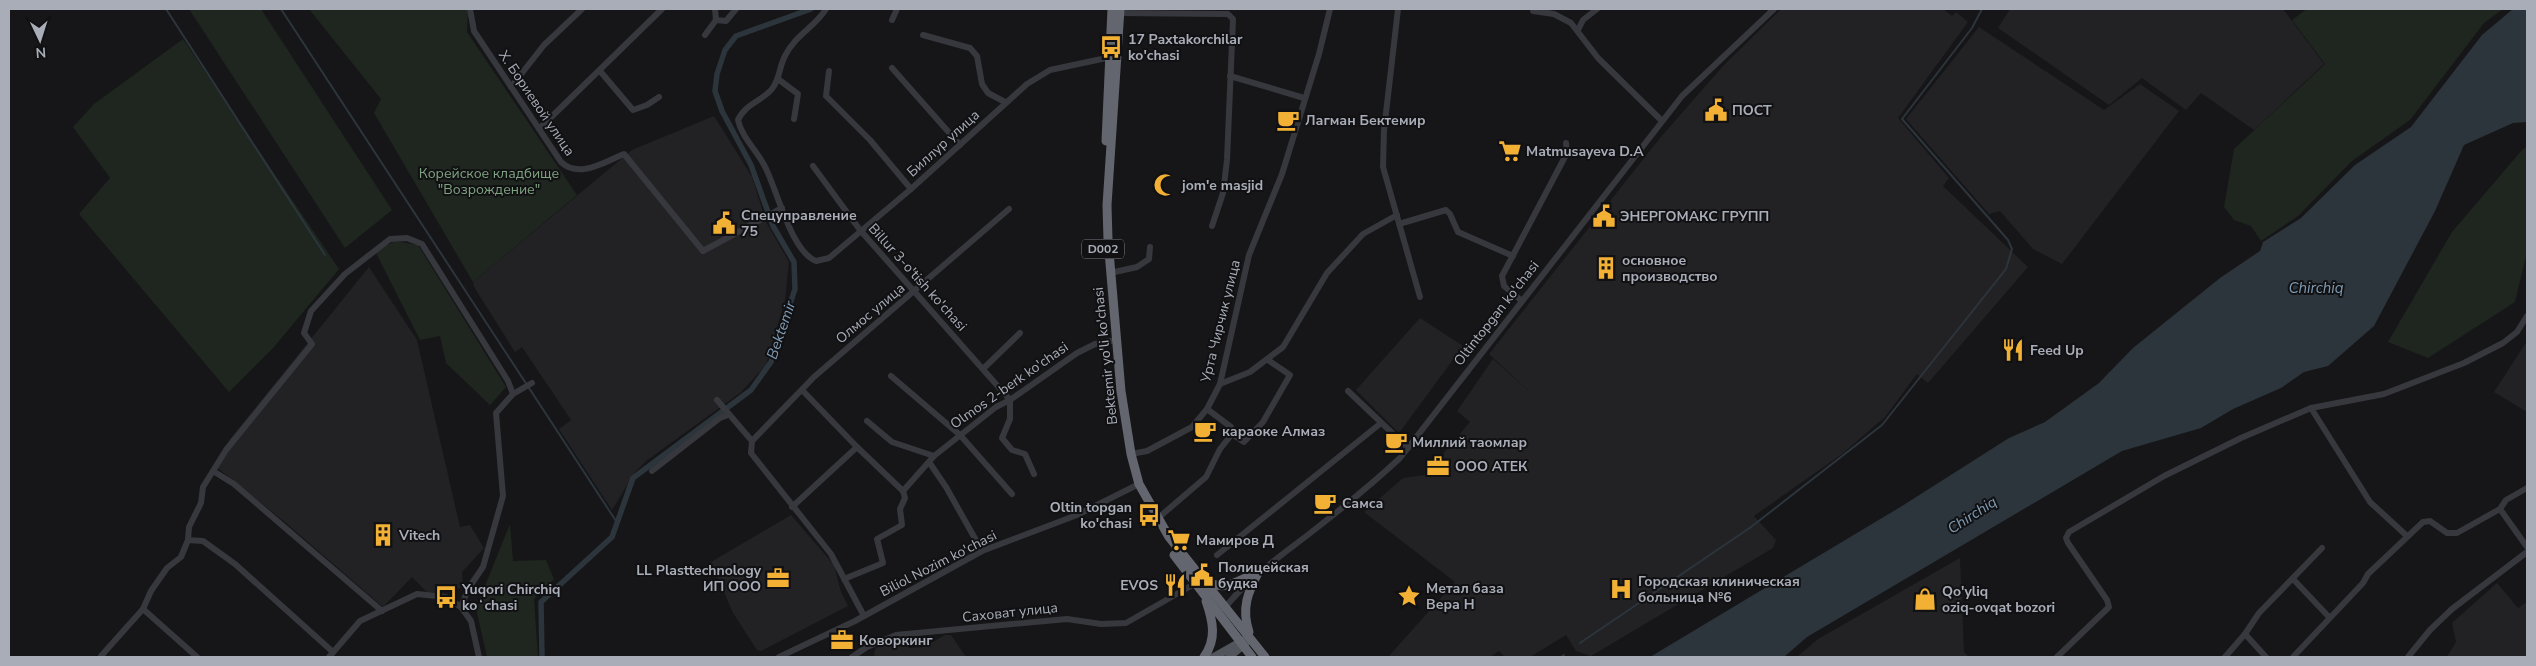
<svg xmlns="http://www.w3.org/2000/svg" width="2536" height="666" font-family="'Nunito Sans',sans-serif">
  <rect width="100%" height="100%" fill="#161618"/>
  <g fill="#222225">
    <path d="M1781 9H1943L1952 16 1956 12 1968 22 1898 118 1949 178 1943 186 2028 267 1928 383 1917 374 1885 417 1842 454 1754 516 1776 540 1773 548 1591 656 1576 651 1566 635 1530 657H1505L1499 651 1490 657H1388L1455 582 1364 512 1403 478 1425 475 1470 422 1457 411 1493 359 1533 395 1489 354 1660 138 1723 66Z"/>
    <path d="M2010 9H2283L2324 64 2254 130 2201 93 2186 110 2142 78 2109 105 1998 28Z"/>
    <path d="M1979 27 2104 110 2140 84 2179 111 2062 264 2033 249 2000 211 1989 214 1906 119Z"/>
    <path d="M714 116 752 177 766 222 789 262 785 300 766 365 740 393 646 461 635 472 612 510 559 429 571 420 522 347 515 352 474 287 473 282 632 150Z"/>
    <path d="M369 267 417 340 460 527 470 525 484 548 462 572 463 587 440 593 427 592 412 577 383 607 286 523 215 466 230 439Z"/>
    <path d="M1420 318 1463 346 1399 433 1356 390Z"/>
    <path d="M2527 341V412L2494 392Z"/>
    <path d="M791 515 834 565 841 592 848 606 761 651 757 650 733 613 711 562Z"/>
    <path d="M1960 558 1964 652 1969 657H1797L1818 639Z"/>
    <path d="M2497 583 2518 608 2527 602V657H2447L2456 642 2452 623Z"/>
    <path d="M945 635H951L966 657H875L874 654 876 648 901 636 909 648 924 647Z"/>
  </g>
  <g fill="#1e261f">
    <path d="M189 9H261L392 210 345 248Z"/>
    <path d="M309 9H468L467 32 577 195 473 282 374 113 381 99Z"/>
    <path d="M2307 9H2503L2484 23 2410 120 2352 161 2298 216 2261 241 2251 226 2234 220 2224 207 2234 149 2325 64 2292 20Z"/>
    <path d="M183 39 339 269 274 347 229 392 79 214 110 178 73 127 94 104Z"/>
    <path d="M2527 147V252L2515 302 2428 358 2388 342 2452 232 2522 150Z"/>
    <path d="M395 241 418 245 506 387 490 405 446 363 440 336 420 340 375 251Z"/>
    <path d="M510 524 513 561 546 560 554 579 534 599 538 657H487L476 608Z"/>
  </g>
  <path fill="#2c353c" d="M2513 9H2527V122L2513 123 2464 145 2435 211 2374 326 2328 366 2304 372 2281 388 2233 409 2201 428 2122 451 1807 637 1784 657H1650L1902 506 2009 438 2045 422 2099 383 2133 348 2220 278 2260 251 2263 242 2301 218 2355 165 2411 127 2482 35Z"/>
  <g fill="none" stroke-linecap="round" stroke-linejoin="round">
    <g stroke="#2c353c" stroke-width="2">
      <path d="M166 9 325 255"/>
      <path d="M281 9 616 521"/>
      <path d="M1580 643 1751 527 1882 425 2006 269 2012 249 2008 240 1902 119 1972 28 1982 9"/>
      <path d="M1561 657 1564 655"/>
    </g>
    <path stroke="#2c353c" stroke-width="5.5" d="M542 657 541 602 612 537 633 478 751 390 771 362 795 289 794 262 773 226 751 165 722 111 715 91 717 74 725 50 736 36 811 9"/>
    <g stroke="#37383d" stroke-width="6">
      <path d="M470 9 474 31 561 162C579 179 604 162 624 154L703 251 782 208"/>
      <path d="M826 9C815 27 794 36 785 56 779 67 780 79 772 89 762 101 745 104 738 120 742 139 760 153 767 171 778 194 792 252 816 261L829 258 911 189 1027 84 1050 70 1111 57"/>
      <path d="M1398 9 1384 130 1383 167 1420 297"/>
      <path d="M1533 9V11L1554 14 1571 23 1598 58 1662 121"/>
      <path d="M1120 13 1223 14H1228L1233 19 1227 160 1223 193 1212 226"/>
      <path d="M716 20 726 21 736 9"/>
      <path d="M892 20 897 9"/>
      <path d="M1578 30 1583 20 1597 9"/>
      <path d="M705 35 716 20 715 9"/>
      <path d="M923 35 970 48 977 56 982 84 988 93 1005 102"/>
      <path d="M892 68 960 145"/>
      <path d="M600 71 633 110 647 105 659 97"/>
      <path d="M829 71 826 96 870 140 911 189"/>
      <path d="M1230 76 1304 98"/>
      <path d="M778 79 798 94 794 119"/>
      <path d="M511 87 544 45 582 9"/>
      <path d="M539 129 662 9"/>
      <path d="M813 166 860 230 1010 400V419L1002 438 1012 450 1025 454 1034 474"/>
      <path d="M1399 224 1446 210 1450 214 1458 232 1513 256"/>
      <path d="M1110 273 1137 267 1149 259 1150 247"/>
      <path d="M1522 301 1504 286 1502 276 1567 153 1566 143"/>
      <path d="M983 369 1020 333"/>
      <path d="M891 376 960 435 1012 494"/>
      <path d="M1220 384 1250 372 1283 347 1327 273 1363 234 1397 215"/>
      <path d="M802 390 857 447 903 491"/>
      <path d="M1348 391 1408 448"/>
      <path d="M717 400 752 441 751 453 831 554 864 616"/>
      <path d="M2311 408 2370 502 2407 536"/>
      <path d="M1207 409 1231 427 1232 434"/>
      <path d="M867 421 892 442 934 456"/>
      <path d="M752 441 814 377 1009 209"/>
      <path d="M1131 454 1147 451 1192 427 1207 409 1220 384 1249 255 1282 174 1319 54 1330 9"/>
      <path d="M929 462 946 487 982 551"/>
      <path d="M213 471 234 484 382 611"/>
      <path d="M652 471 720 418 728 415"/>
      <path d="M903 491 934 456 996 407 1010 400 1077 353 1095 344 1111 341"/>
      <path d="M792 507 857 447"/>
      <path d="M2500 509 2527 547"/>
      <path d="M1157 519 1206 477 1220 449 1232 434 1244 442 1263 422 1290 375 1268 360"/>
      <path d="M188 540 203 541 235 564 333 652"/>
      <path d="M1217 555 1381 423"/>
      <path d="M844 579 883 563 877 539 902 525 900 509 905 498 903 491"/>
      <path d="M2293 579 2329 617"/>
      <path d="M461 607 468 589 483 567 503 496 496 413 513 394 532 383"/>
      <path d="M143 609 197 657"/>
      <path d="M1224 609C1248 578 1278 558 1309 534 1340 510 1371 485 1400 458L1682 96 1774 9"/>
      <path d="M2245 634 2266 657"/>
      <path d="M103 657 101 656 143 609 151 591 167 568 181 557 188 540 189 527 201 503 203 487 226 450 312 344 304 333 311 311 345 274 390 239 407 238 422 244 508 381 513 394"/>
      <path d="M329 657 360 621 417 594 446 597 461 607 471 621 479 657"/>
      <path d="M779 657 855 621 982 551 1077 515 1139 484"/>
      <path d="M852 657 867 647 896 635 1067 619 1101 624 1126 623 1196 583"/>
      <path d="M2057 657 2109 607 2107 600 2068 543 2066 538 2069 532 2164 476 2241 438 2311 408 2384 394 2464 363 2503 343 2517 332 2527 316"/>
      <path d="M2225 657 2245 634 2259 613 2322 548"/>
      <path d="M2293 657 2363 583 2368 574 2423 522 2430 521 2447 533H2457L2500 509 2506 500 2527 488"/>
      <path d="M2408 657 2430 630 2452 609 2527 552"/>
    </g>
    <g stroke="#53555c" stroke-width="8">
      <path d="M1214 657 1244 640"/>
      <path d="M1229 657 1246 643"/>
    </g>
    <g stroke="#63666e" stroke-width="9">
      <path d="M1120 9 1107 205 1108 240 1121 391 1131 454 1139 484 1169 537 1265 657"/>
      <path d="M1106 141 1112 9"/>
      <path d="M1174 555 1252 657"/>
      <path d="M1207 581C1225 593 1242 579 1259 571"/>
      <path d="M1249 632C1241 608 1248 592 1259 571"/>
      <path d="M1204 657C1217 639 1213 621 1206 601"/>
    </g>
  </g>
  <defs>
    <symbol id="bus-bare" viewBox="-9 -9 18 18"><path d="M-5-6H5V4H4V6H2V4H-2V6H-4V4H-5ZM-3.5-4V0h7V-4ZM-3.5 1.2v1.5H-2V1.2ZM2 1.2v1.5H3.5V1.2Z" fill="#f2b134" stroke="#111113" stroke-width="2.5" paint-order="stroke"/></symbol>
    <symbol id="civic-bare" viewBox="-9 -9 18 18"><path d="M-.6-6.5H3V-4.5H.6V-3L4-1V1h2V6H-6V1h2V-1L-.6-3ZM-1.2 2.5V6h2.4V2.5Z" fill="#f2b134" stroke="#111113" stroke-width="2.5" paint-order="stroke"/></symbol>
    <symbol id="cafe-bare" viewBox="-9 -9 18 18"><path d="M-5.5-4.5H6V0H3Q3 3.5 0 3.5H-2.5Q-5.5 3.5-5.5 0ZM3-3.2v2h1.7v-2ZM-6 4.5H4V6H-6Z" fill="#f2b134" stroke="#111113" stroke-width="2.5" paint-order="stroke"/></symbol>
    <symbol id="supermarket-bare" viewBox="-9 -9 18 18"><path d="M-6-5.5h2.5l.6 2H6L4.5 2H-2.5L-4.4-4H-6ZM-1.5 3.2a1.3 1.3 0 1 0 .1 0ZM3 3.2a1.3 1.3 0 1 0 .1 0Z" fill="#f2b134" stroke="#111113" stroke-width="2.5" paint-order="stroke"/></symbol>
    <symbol id="mosque-bare" viewBox="-9 -9 18 18"><path d="M3.5-4.9A6 6 0 1 0 3.5 4.9A5 5 0 1 1 3.5-4.9Z" fill="#f2b134" stroke="#111113" stroke-width="2.5" paint-order="stroke"/></symbol>
    <symbol id="building-bare" viewBox="-9 -9 18 18"><path d="M-4-6H4V6H1V3H-1V6H-4ZM-2.5-4.3h1.7v1.8h-1.7ZM.8-4.3h1.7v1.8H.8ZM-2.5-1h1.7V.8h-1.7ZM.8-1h1.7V.8H.8Z" fill="#f2b134" stroke="#111113" stroke-width="2.5" paint-order="stroke"/></symbol>
    <symbol id="restaurant-bare" viewBox="-9 -9 18 18"><path d="M-5-6h1v4h1v-4h1v4h1v-4h1v5L-1.5 .5V6h-2V.5L-5-1ZM5-6V6H3V1.5H1.5Q1.5-4 5-6Z" fill="#f2b134" stroke="#111113" stroke-width="2.5" paint-order="stroke"/></symbol>
    <symbol id="office-bare" viewBox="-9 -9 18 18"><path d="M-6-3h4V-5.5h4V-3h4V5H-6ZM-1-4.5V-3h2v-1.5ZM-6 0V1H6V0Z" fill="#f2b134" stroke="#111113" stroke-width="2.5" paint-order="stroke"/></symbol>
    <symbol id="hospital-bare" viewBox="-9 -9 18 18"><path d="M-5-5h3v3.5h4V-5h3V5h-3V1.5h-4V5h-3Z" fill="#f2b134" stroke="#111113" stroke-width="2.5" paint-order="stroke"/></symbol>
    <symbol id="sight-bare" viewBox="-9 -9 18 18"><path d="M0-6L1.8-2.2L6-1.7L2.9 1.2L3.7 5.4L0 3.3L-3.7 5.4L-2.9 1.2L-6-1.7L-1.8-2.2Z" fill="#f2b134" stroke="#111113" stroke-width="2.5" paint-order="stroke"/></symbol>
    <symbol id="shop-bare" viewBox="-9 -9 18 18"><path d="M-5-2.5h2.3a2.7 3.5 0 0 1 5.4 0H5L5.5 6h-11ZM-1.5-2.5h3a1.5 2.3 0 0 0-3 0Z" fill="#f2b134" stroke="#111113" stroke-width="2.5" paint-order="stroke"/></symbol>
  </defs>
  <g fill-rule="evenodd">
    <use href="#bus-bare" x="1095" y="31" width="32" height="32"/>
    <use href="#civic-bare" x="1700" y="94" width="32" height="32"/>
    <use href="#cafe-bare" x="1272" y="104" width="32" height="32"/>
    <use href="#supermarket-bare" x="1494" y="135" width="32" height="32"/>
    <use href="#mosque-bare" x="1149" y="169" width="32" height="32"/>
    <use href="#civic-bare" x="1588" y="200" width="32" height="32"/>
    <use href="#civic-bare" x="708" y="207" width="32" height="32"/>
    <use href="#building-bare" x="1590" y="252" width="32" height="32"/>
    <use href="#restaurant-bare" x="1997" y="334" width="32" height="32"/>
    <use href="#cafe-bare" x="1189" y="415" width="32" height="32"/>
    <use href="#cafe-bare" x="1380" y="426" width="32" height="32"/>
    <use href="#office-bare" x="1422" y="450" width="32" height="32"/>
    <use href="#cafe-bare" x="1309" y="487" width="32" height="32"/>
    <use href="#bus-bare" x="1133" y="499" width="32" height="32"/>
    <use href="#building-bare" x="367" y="519" width="32" height="32"/>
    <use href="#supermarket-bare" x="1163" y="524" width="32" height="32"/>
    <use href="#civic-bare" x="1186" y="559" width="32" height="32"/>
    <use href="#office-bare" x="762" y="562" width="32" height="32"/>
    <use href="#restaurant-bare" x="1159" y="569" width="32" height="32"/>
    <use href="#hospital-bare" x="1605" y="573" width="32" height="32"/>
    <use href="#sight-bare" x="1393" y="580" width="32" height="32"/>
    <use href="#bus-bare" x="430" y="581" width="32" height="32"/>
    <use href="#shop-bare" x="1909" y="583" width="32" height="32"/>
    <use href="#office-bare" x="826" y="624" width="32" height="32"/>
  </g>
  <g text-anchor="middle" stroke-width="4" stroke-linejoin="round" paint-order="stroke">
    <rect fill="#111113" stroke="#7b7e86" stroke-width="1" x="1082" y="239.5" width="42" height="19" rx="4"/>
    <g font-size="12" font-weight="bold" fill="#a8adb8">
      <text x="1103" y="253">D002</text>
    </g>
    <g font-size="14" font-weight="bold" fill="#a8adb8" stroke="#111113" text-anchor="start">
      <text x="1128" y="44">17 Paxtakorchilar<tspan x="1128" dy="16">ko'chasi</tspan></text>
      <text x="1732" y="115">ПОСТ</text>
      <text x="1305" y="125">Лагман Бектемир</text>
      <text x="1526" y="156">Matmusayeva D.A</text>
      <text x="1182" y="190">jom'e masjid</text>
      <text x="741" y="220">Спецуправление<tspan x="741" dy="16">75</tspan></text>
      <text x="1620" y="221">ЭНЕРГОМАКС ГРУПП</text>
      <text x="1622" y="265">основное<tspan x="1622" dy="16">производство</tspan></text>
      <text x="2030" y="355">Feed Up</text>
      <text x="1222" y="436">караоке Алмаз</text>
      <text x="1412" y="447">Миллий таомлар</text>
      <text x="1455" y="471">ООО АТЕК</text>
      <text x="1342" y="508">Самса</text>
      <text x="1132" y="512" text-anchor="end">Oltin topgan<tspan x="1132" dy="16">ko'chasi</tspan></text>
      <text x="399" y="540">Vitech</text>
      <text x="1196" y="545">Мамиров Д</text>
      <text x="1218" y="572">Полицейская<tspan x="1218" dy="16">будка</tspan></text>
      <text x="761" y="575" text-anchor="end">LL Plasttechnology<tspan x="761" dy="16">ИП ООО</tspan></text>
      <text x="1638" y="586">Городская клиническая<tspan x="1638" dy="16">больница №6</tspan></text>
      <text x="1158" y="590" text-anchor="end">EVOS</text>
      <text x="1426" y="593">Метал база<tspan x="1426" dy="16">Вера Н</tspan></text>
      <text x="462" y="594">Yuqori Chirchiq<tspan x="462" dy="16">koʻchasi</tspan></text>
      <text x="1942" y="596">Qo'yliq<tspan x="1942" dy="16">oziq-ovqat bozori</tspan></text>
      <text x="859" y="645">Коворкинг</text>
    </g>
    <g font-size="14" fill="#a8adb8" stroke="#111113">
      <text transform="translate(537 103) rotate(56)" y="5">Х. Бориевой улица</text>
      <text transform="translate(943 143) rotate(-42)" y="5">Биллур улица</text>
      <text transform="translate(918 277) rotate(48)" y="5">Billur 3-o'tish ko'chasi</text>
      <text transform="translate(870 313) rotate(-40)" y="5">Олмос улица</text>
      <text transform="translate(1496 313) rotate(-52)" y="5">Oltintopgan ko'chasi</text>
      <text transform="translate(1220 321) rotate(-76)" y="5">Урта Чирчик улица</text>
      <text transform="translate(1105 356) rotate(-96)" y="5">Bektemir yo'li ko'chasi</text>
      <text transform="translate(1009 385) rotate(-35)" y="5">Olmos 2-berk ko'chasi</text>
      <text transform="translate(938 563) rotate(-27)" y="5">Biliol Nozim ko'chasi</text>
      <text transform="translate(1010 612) rotate(-6)" y="5">Саховат улица</text>
    </g>
    <g font-size="14" fill="#7fa381" stroke="#111113">
      <text x="489" y="178">Корейское кладбище<tspan x="489" dy="16">"Возрождение"</tspan></text>
    </g>
    <g font-size="15" font-style="italic" fill="#7f9bb3" stroke="#111113">
      <text x="2316" y="293">Chirchiq</text>
      <text transform="translate(781 330) rotate(-71)" y="5">Bektemir</text>
      <text transform="translate(1972 515) rotate(-33)" y="5">Chirchiq</text>
    </g>
  </g>
  <rect width="2536" height="666" fill="none" stroke="#a8adb8" stroke-width="20"/>
  <g transform="translate(40 40) rotate(176)" stroke="#111113" stroke-width="4" paint-order="stroke">
  <path d="M0-4L9 19L0 12L-9 19Z" fill="#a8adb8"/>
  <text y="-8" font-size="14" font-weight="bold" text-anchor="middle" fill="#a8adb8">N</text>
  </g>
</svg>
